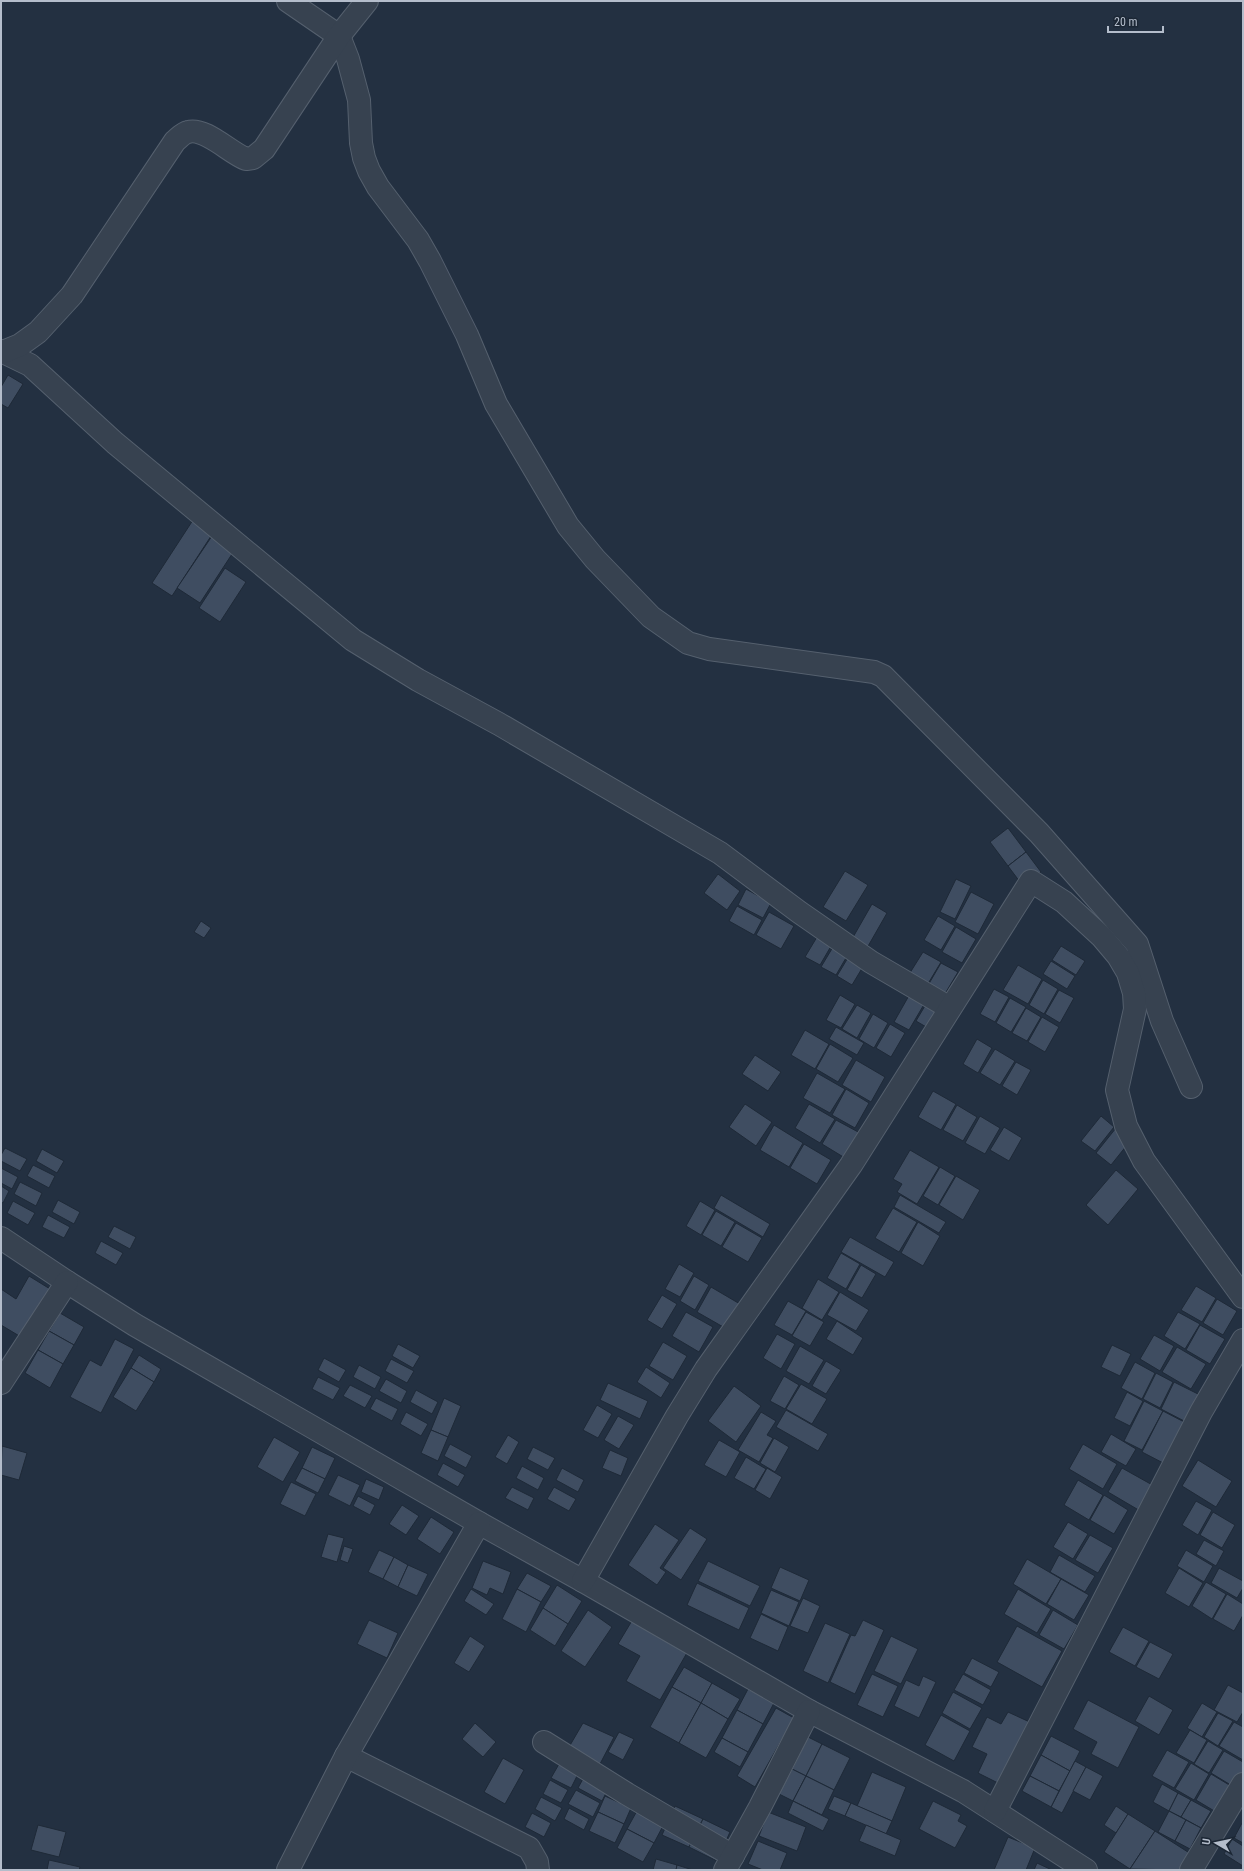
<svg xmlns="http://www.w3.org/2000/svg" width="1244" height="1871" font-family="'Roboto Condensed',sans-serif">
  <rect width="100%" height="100%" fill="#233041"/>
  <g fill="#3f4d61" stroke="#1e2937">
    <path d="M8 375 23 384 8 408 1 404V387Z"/>
    <path d="M193 520 213 533 172 596 152 583Z"/>
    <path d="M212 536 234 551 200 603 177 588Z"/>
    <path d="M225 568 246 582 220 622 199 608Z"/>
    <path d="M1008 828 1026 852 1008 866 990 842Z"/>
    <path d="M1026 852 1041 872 1023 886 1008 866Z"/>
    <path d="M845 871 868 885 846 921 823 907Z"/>
    <path d="M718 874 740 891 727 910 704 893Z"/>
    <path d="M956 879 971 886 955 919 940 912Z"/>
    <path d="M746 889 771 903 763 918 738 905Z"/>
    <path d="M971 892 994 904 978 934 955 922Z"/>
    <path d="M872 904 887 913 867 948 852 939Z"/>
    <path d="M737 906 762 920 754 935 729 921Z"/>
    <path d="M769 912 794 926 781 949 756 935Z"/>
    <path d="M938 916 955 926 941 950 924 940Z"/>
    <path d="M201 921 211 928 204 938 194 932Z"/>
    <path d="M956 927 976 939 962 963 942 952Z"/>
    <path d="M820 932 834 941 820 965 805 957Z"/>
    <path d="M836 942 850 951 836 975 821 967Z"/>
    <path d="M1061 946 1085 961 1076 975 1052 960Z"/>
    <path d="M852 951 867 960 852 985 837 976Z"/>
    <path d="M923 952 941 962 926 987 908 976Z"/>
    <path d="M1051 961 1075 976 1067 989 1043 974Z"/>
    <path d="M941 963 958 972 943 997 927 987Z"/>
    <path d="M1018 965 1042 979 1028 1004 1003 990Z"/>
    <path d="M1043 980 1058 989 1044 1014 1029 1005Z"/>
    <path d="M994 989 1009 997 995 1022 980 1014Z"/>
    <path d="M1059 990 1074 998 1060 1023 1045 1014Z"/>
    <path d="M911 992 926 1001 909 1030 894 1022Z"/>
    <path d="M840 995 855 1004 841 1028 826 1020Z"/>
    <path d="M1010 998 1026 1007 1011 1032 996 1023Z"/>
    <path d="M929 999 945 1009 933 1031 916 1021Z"/>
    <path d="M857 1005 871 1013 857 1038 842 1029Z"/>
    <path d="M1026 1008 1041 1017 1027 1041 1012 1033Z"/>
    <path d="M873 1014 888 1023 874 1048 859 1039Z"/>
    <path d="M1042 1017 1059 1027 1045 1052 1028 1042Z"/>
    <path d="M890 1024 905 1033 891 1057 876 1048Z"/>
    <path d="M836 1027 864 1043 857 1055 829 1039Z"/>
    <path d="M805 1030 829 1044 815 1069 791 1055Z"/>
    <path d="M977 1039 992 1048 978 1073 963 1064Z"/>
    <path d="M830 1044 853 1058 838 1082 816 1069Z"/>
    <path d="M995 1049 1015 1061 1000 1085 980 1073Z"/>
    <path d="M755 1055 781 1072 768 1091 742 1074Z"/>
    <path d="M856 1060 885 1077 871 1102 842 1085Z"/>
    <path d="M1016 1062 1031 1070 1017 1095 1002 1086Z"/>
    <path d="M817 1073 845 1089 830 1113 803 1098Z"/>
    <path d="M846 1089 869 1103 855 1128 832 1115Z"/>
    <path d="M933 1091 956 1104 941 1130 918 1117Z"/>
    <path d="M745 1104 772 1122 756 1146 729 1127Z"/>
    <path d="M809 1104 835 1119 820 1143 795 1128Z"/>
    <path d="M957 1105 977 1117 963 1141 943 1130Z"/>
    <path d="M980 1116 1000 1128 985 1154 965 1143Z"/>
    <path d="M1101 1116 1114 1127 1095 1151 1081 1141Z"/>
    <path d="M836 1120 860 1133 845 1158 822 1144Z"/>
    <path d="M774 1125 803 1143 789 1167 760 1150Z"/>
    <path d="M1004 1127 1022 1138 1009 1161 990 1150Z"/>
    <path d="M1116 1128 1131 1140 1111 1165 1096 1153Z"/>
    <path d="M804 1144 831 1160 817 1184 790 1168Z"/>
    <path d="M5 1148 27 1159 20 1171 1 1161V1155Z"/>
    <path d="M42 1149 64 1161 57 1173 36 1161Z"/>
    <path d="M910 1150 939 1167 917 1204 897 1192 902 1184 893 1179Z"/>
    <path d="M33 1165 55 1176 49 1188 27 1176Z"/>
    <path d="M940 1167 955 1176 938 1205 923 1196Z"/>
    <path d="M1 1168 18 1177 12 1189 1 1183Z"/>
    <path d="M1116 1170 1138 1189 1108 1225 1086 1205Z"/>
    <path d="M956 1176 980 1190 963 1220 939 1205Z"/>
    <path d="M20 1182 42 1193 36 1206 14 1194Z"/>
    <path d="M1 1186 9 1191 3 1203 1 1202Z"/>
    <path d="M721 1195 770 1224 763 1237 714 1208Z"/>
    <path d="M900 1195 946 1222 939 1233 894 1207Z"/>
    <path d="M58 1200 80 1212 74 1224 52 1212Z"/>
    <path d="M13 1201 35 1213 28 1225 7 1213Z"/>
    <path d="M700 1201 715 1210 701 1235 686 1226Z"/>
    <path d="M893 1208 917 1222 899 1252 875 1238Z"/>
    <path d="M716 1211 735 1222 721 1246 702 1235Z"/>
    <path d="M48 1215 70 1227 64 1238 42 1227Z"/>
    <path d="M918 1222 940 1236 923 1266 901 1253Z"/>
    <path d="M736 1223 762 1238 748 1262 722 1247Z"/>
    <path d="M114 1226 136 1237 130 1249 108 1237Z"/>
    <path d="M850 1237 894 1262 885 1277 841 1252Z"/>
    <path d="M101 1241 123 1253 116 1265 95 1253Z"/>
    <path d="M841 1253 860 1264 846 1289 827 1278Z"/>
    <path d="M679 1264 694 1273 680 1297 665 1289Z"/>
    <path d="M861 1265 876 1274 862 1298 847 1290Z"/>
    <path d="M29 1276 55 1292 26 1340 1 1325V1289L16 1299Z"/>
    <path d="M694 1276 709 1285 695 1310 680 1301Z"/>
    <path d="M818 1279 839 1292 822 1320 802 1308Z"/>
    <path d="M1196 1286 1216 1298 1202 1322 1181 1310Z"/>
    <path d="M711 1287 740 1304 725 1328 697 1312Z"/>
    <path d="M840 1292 869 1310 856 1331 827 1315Z"/>
    <path d="M662 1295 677 1304 662 1329 647 1320Z"/>
    <path d="M1217 1299 1237 1311 1223 1335 1203 1323Z"/>
    <path d="M788 1301 806 1311 792 1335 774 1325Z"/>
    <path d="M686 1312 713 1327 699 1352 672 1336Z"/>
    <path d="M806 1312 824 1322 810 1346 792 1336Z"/>
    <path d="M1178 1312 1200 1324 1185 1349 1164 1336Z"/>
    <path d="M60 1313 84 1327 74 1345 49 1331Z"/>
    <path d="M837 1321 863 1338 853 1355 826 1339Z"/>
    <path d="M1200 1325 1225 1339 1210 1364 1186 1350Z"/>
    <path d="M49 1331 74 1345 63 1364 38 1350Z"/>
    <path d="M777 1334 795 1344 781 1369 763 1358Z"/>
    <path d="M1154 1335 1174 1346 1160 1371 1140 1359Z"/>
    <path d="M115 1339 134 1349 101 1413 70 1397 90 1360 101 1366Z"/>
    <path d="M663 1342 687 1356 673 1380 649 1366Z"/>
    <path d="M398 1344 420 1356 413 1368 392 1356Z"/>
    <path d="M1112 1345 1131 1354 1120 1376 1101 1367Z"/>
    <path d="M800 1346 824 1360 809 1384 786 1371Z"/>
    <path d="M1177 1347 1206 1364 1191 1389 1162 1372Z"/>
    <path d="M38 1350 63 1364 50 1388 25 1373Z"/>
    <path d="M139 1355 161 1369 154 1382 131 1368Z"/>
    <path d="M324 1358 346 1370 339 1382 318 1370Z"/>
    <path d="M391 1359 414 1371 407 1383 385 1371Z"/>
    <path d="M826 1361 841 1370 826 1394 812 1386Z"/>
    <path d="M1135 1362 1155 1373 1142 1399 1121 1388Z"/>
    <path d="M359 1365 381 1377 375 1389 353 1377Z"/>
    <path d="M646 1367 670 1383 661 1398 637 1382Z"/>
    <path d="M131 1368 154 1382 136 1411 113 1397Z"/>
    <path d="M1156 1373 1173 1382 1160 1408 1143 1399Z"/>
    <path d="M784 1376 799 1385 785 1409 770 1401Z"/>
    <path d="M318 1377 340 1388 333 1400 312 1389Z"/>
    <path d="M386 1379 407 1391 401 1403 379 1391Z"/>
    <path d="M1174 1382 1202 1396 1188 1423 1161 1409Z"/>
    <path d="M608 1383 648 1401 640 1419 600 1400Z"/>
    <path d="M801 1384 827 1399 812 1424 786 1409Z"/>
    <path d="M350 1385 372 1396 365 1408 343 1396Z"/>
    <path d="M734 1386 761 1406 736 1442 708 1421Z"/>
    <path d="M416 1390 438 1402 432 1414 410 1402Z"/>
    <path d="M1127 1392 1143 1401 1130 1426 1114 1418Z"/>
    <path d="M376 1398 398 1409 392 1421 370 1409Z"/>
    <path d="M444 1398 461 1406 448 1437 431 1430Z"/>
    <path d="M1144 1401 1163 1411 1142 1450 1124 1441Z"/>
    <path d="M597 1405 612 1414 598 1438 583 1430Z"/>
    <path d="M786 1410 828 1434 818 1451 776 1427Z"/>
    <path d="M1163 1411 1188 1424 1167 1465 1142 1452Z"/>
    <path d="M406 1412 428 1424 421 1436 400 1424Z"/>
    <path d="M761 1412 776 1421 767 1435 773 1438 759 1462 738 1450Z"/>
    <path d="M618 1416 634 1425 619 1449 604 1440Z"/>
    <path d="M431 1430 448 1437 438 1461 421 1453Z"/>
    <path d="M1111 1434 1136 1449 1126 1466 1101 1452Z"/>
    <path d="M508 1435 519 1442 507 1464 495 1457Z"/>
    <path d="M274 1437 300 1452 283 1482 257 1467Z"/>
    <path d="M774 1438 789 1447 775 1472 760 1463Z"/>
    <path d="M719 1440 740 1452 726 1477 704 1465Z"/>
    <path d="M450 1444 472 1456 466 1468 444 1456Z"/>
    <path d="M1083 1444 1117 1464 1103 1489 1069 1469Z"/>
    <path d="M2 1446 27 1453 19 1480 1 1475Z"/>
    <path d="M312 1447 335 1458 325 1479 302 1468Z"/>
    <path d="M533 1447 555 1458 548 1470 527 1459Z"/>
    <path d="M610 1450 628 1458 621 1476 602 1468Z"/>
    <path d="M746 1457 766 1469 754 1489 734 1478Z"/>
    <path d="M1198 1460 1232 1481 1216 1507 1182 1486Z"/>
    <path d="M443 1463 465 1475 458 1487 437 1475Z"/>
    <path d="M522 1466 544 1478 538 1490 516 1478Z"/>
    <path d="M302 1468 325 1479 318 1493 295 1481Z"/>
    <path d="M562 1468 584 1480 578 1492 556 1480Z"/>
    <path d="M767 1468 782 1477 770 1499 755 1490Z"/>
    <path d="M1122 1468 1156 1487 1142 1512 1108 1492Z"/>
    <path d="M338 1475 360 1485 350 1506 328 1495Z"/>
    <path d="M366 1479 384 1487 379 1500 361 1492Z"/>
    <path d="M1078 1480 1103 1495 1089 1520 1064 1505Z"/>
    <path d="M291 1482 316 1494 305 1516 280 1504Z"/>
    <path d="M512 1487 534 1498 528 1510 505 1498Z"/>
    <path d="M554 1487 576 1499 569 1511 547 1499Z"/>
    <path d="M1104 1495 1128 1510 1114 1534 1090 1520Z"/>
    <path d="M358 1496 375 1505 370 1515 353 1506Z"/>
    <path d="M1196 1501 1212 1510 1198 1535 1182 1525Z"/>
    <path d="M402 1505 419 1516 406 1535 389 1524Z"/>
    <path d="M1213 1512 1235 1525 1222 1548 1200 1535Z"/>
    <path d="M431 1517 454 1532 440 1554 417 1539Z"/>
    <path d="M1068 1522 1088 1534 1073 1559 1053 1547Z"/>
    <path d="M655 1524 679 1540 660 1568 666 1572 657 1585 628 1565Z"/>
    <path d="M690 1528 707 1539 681 1580 663 1568Z"/>
    <path d="M328 1534 344 1538 337 1562 321 1557Z"/>
    <path d="M1090 1535 1113 1548 1098 1573 1075 1560Z"/>
    <path d="M1204 1540 1224 1551 1216 1566 1196 1554Z"/>
    <path d="M344 1546 353 1549 348 1563 340 1560Z"/>
    <path d="M379 1550 394 1557 383 1579 368 1572Z"/>
    <path d="M1186 1550 1213 1566 1204 1582 1177 1566Z"/>
    <path d="M1059 1555 1095 1576 1085 1592 1050 1572Z"/>
    <path d="M394 1557 408 1565 398 1587 383 1579Z"/>
    <path d="M1027 1559 1061 1579 1046 1604 1013 1584Z"/>
    <path d="M483 1561 511 1572 503 1594 490 1588 487 1595 472 1588Z"/>
    <path d="M708 1561 760 1586 750 1606 698 1581Z"/>
    <path d="M408 1565 428 1574 417 1596 398 1587Z"/>
    <path d="M780 1567 809 1580 800 1601 771 1588Z"/>
    <path d="M1179 1568 1203 1583 1189 1607 1165 1593Z"/>
    <path d="M1219 1568 1243 1581V1588L1237 1598 1211 1583Z"/>
    <path d="M527 1573 551 1586 541 1602 517 1589Z"/>
    <path d="M1061 1579 1089 1595 1074 1620 1047 1604Z"/>
    <path d="M1206 1582 1226 1594 1212 1619 1192 1606Z"/>
    <path d="M697 1583 749 1608 739 1630 687 1605Z"/>
    <path d="M557 1585 582 1601 568 1624 543 1608Z"/>
    <path d="M471 1589 494 1604 486 1615 464 1601Z"/>
    <path d="M517 1589 541 1602 526 1632 502 1619Z"/>
    <path d="M1018 1589 1051 1609 1037 1633 1004 1614Z"/>
    <path d="M771 1590 799 1602 789 1626 761 1613Z"/>
    <path d="M1227 1594 1243 1604V1615L1234 1631 1213 1619Z"/>
    <path d="M803 1598 820 1606 808 1633 790 1626Z"/>
    <path d="M543 1608 568 1624 555 1646 530 1630Z"/>
    <path d="M588 1610 612 1627 585 1667 561 1651Z"/>
    <path d="M1053 1610 1078 1625 1064 1649 1039 1635Z"/>
    <path d="M761 1614 788 1627 778 1651 750 1638Z"/>
    <path d="M633 1619 688 1651 660 1700 626 1681 640 1656 618 1644Z"/>
    <path d="M369 1620 398 1633 387 1658 357 1644Z"/>
    <path d="M863 1620 884 1630 855 1694 830 1682 851 1635 855 1636Z"/>
    <path d="M825 1623 850 1634 828 1683 803 1671Z"/>
    <path d="M1017 1626 1062 1651 1042 1687 997 1662Z"/>
    <path d="M1123 1627 1149 1641 1135 1666 1109 1652Z"/>
    <path d="M470 1636 485 1646 469 1672 454 1663Z"/>
    <path d="M891 1636 918 1649 901 1684 874 1671Z"/>
    <path d="M1150 1642 1173 1654 1159 1679 1136 1667Z"/>
    <path d="M972 1658 999 1672 991 1687 964 1673Z"/>
    <path d="M684 1667 712 1683 701 1703 672 1687Z"/>
    <path d="M872 1674 898 1686 883 1717 857 1705Z"/>
    <path d="M963 1674 991 1690 983 1705 954 1690Z"/>
    <path d="M923 1676 936 1682 919 1718 894 1706 906 1680 919 1686Z"/>
    <path d="M712 1683 740 1699 728 1719 701 1703Z"/>
    <path d="M1228 1685 1243 1693V1712L1237 1722 1214 1710Z"/>
    <path d="M672 1687 701 1703 679 1743 650 1727Z"/>
    <path d="M748 1689 774 1703 763 1724 737 1710Z"/>
    <path d="M953 1692 982 1708 970 1729 942 1713Z"/>
    <path d="M1149 1696 1173 1710 1159 1735 1135 1721Z"/>
    <path d="M1088 1700 1139 1727 1118 1768 1091 1754 1097 1742 1073 1729Z"/>
    <path d="M701 1703 728 1719 706 1758 679 1743Z"/>
    <path d="M1202 1703 1217 1712 1202 1737 1187 1728Z"/>
    <path d="M776 1708 794 1718 755 1787 737 1776Z"/>
    <path d="M737 1710 763 1724 748 1752 722 1738Z"/>
    <path d="M1008 1712 1034 1724 1004 1786 978 1773 987 1754 972 1747 987 1717 1001 1724Z"/>
    <path d="M1218 1713 1233 1721 1218 1746 1204 1737Z"/>
    <path d="M941 1715 970 1731 954 1761 925 1745Z"/>
    <path d="M1234 1722 1243 1727V1760L1219 1746Z"/>
    <path d="M475 1723 496 1742 483 1757 462 1739Z"/>
    <path d="M583 1723 614 1737 600 1764 569 1747Z"/>
    <path d="M1190 1730 1207 1740 1194 1763 1176 1753Z"/>
    <path d="M619 1732 634 1739 623 1760 608 1752Z"/>
    <path d="M1051 1736 1080 1751 1070 1771 1041 1755Z"/>
    <path d="M808 1737 822 1744 806 1776 792 1769Z"/>
    <path d="M722 1738 748 1752 740 1767 714 1752Z"/>
    <path d="M1208 1741 1223 1750 1209 1773 1194 1764Z"/>
    <path d="M822 1744 850 1758 834 1790 806 1776Z"/>
    <path d="M1167 1750 1189 1762 1174 1788 1152 1776Z"/>
    <path d="M1224 1751 1243 1762V1771L1234 1787 1211 1773Z"/>
    <path d="M1041 1755 1070 1771 1059 1791 1030 1776Z"/>
    <path d="M503 1758 524 1770 505 1804 484 1792Z"/>
    <path d="M1075 1761 1086 1767 1062 1813 1051 1807Z"/>
    <path d="M1191 1763 1209 1774 1194 1800 1175 1789Z"/>
    <path d="M559 1764 578 1774 571 1788 551 1778Z"/>
    <path d="M1086 1767 1103 1776 1090 1800 1073 1791Z"/>
    <path d="M792 1769 806 1776 793 1801 779 1794Z"/>
    <path d="M872 1772 906 1787 892 1821 857 1806Z"/>
    <path d="M1211 1774 1236 1789 1221 1815 1196 1800Z"/>
    <path d="M806 1776 834 1790 822 1815 793 1801Z"/>
    <path d="M1030 1776 1059 1791 1051 1807 1022 1791Z"/>
    <path d="M584 1777 608 1789 602 1801 578 1788Z"/>
    <path d="M550 1780 568 1790 561 1803 543 1794Z"/>
    <path d="M1162 1784 1178 1793 1169 1811 1153 1802Z"/>
    <path d="M576 1790 600 1803 593 1817 568 1804Z"/>
    <path d="M1178 1793 1191 1800 1181 1817 1169 1811Z"/>
    <path d="M605 1796 631 1808 624 1824 598 1812Z"/>
    <path d="M834 1796 851 1803 845 1816 828 1809Z"/>
    <path d="M541 1797 562 1808 555 1821 535 1809Z"/>
    <path d="M1191 1800 1211 1811 1201 1828 1181 1817Z"/>
    <path d="M793 1801 829 1819 823 1831 788 1813Z"/>
    <path d="M933 1801 961 1815 958 1821 967 1826 955 1848 919 1829Z"/>
    <path d="M851 1803 892 1821 886 1834 845 1816Z"/>
    <path d="M675 1806 703 1819 689 1847 662 1835Z"/>
    <path d="M1116 1806 1128 1814 1116 1833 1104 1825Z"/>
    <path d="M569 1808 589 1819 584 1830 564 1819Z"/>
    <path d="M638 1809 664 1824 654 1843 627 1829Z"/>
    <path d="M1169 1811 1186 1820 1175 1841 1158 1832Z"/>
    <path d="M598 1812 624 1824 615 1843 589 1831Z"/>
    <path d="M768 1812 806 1827 797 1851 759 1836Z"/>
    <path d="M532 1813 551 1823 544 1837 525 1827Z"/>
    <path d="M1128 1814 1155 1831 1130 1869 1104 1852Z"/>
    <path d="M703 1819 730 1832 717 1861 689 1847Z"/>
    <path d="M1186 1820 1201 1828 1190 1849 1175 1841Z"/>
    <path d="M1242 1823H1243V1843L1234 1838Z"/>
    <path d="M38 1825 66 1832 59 1857 31 1850Z"/>
    <path d="M866 1825 901 1840 895 1856 859 1841Z"/>
    <path d="M627 1829 654 1843 643 1862 617 1848Z"/>
    <path d="M1155 1831 1191 1854 1181 1870 1130 1869Z"/>
    <path d="M1008 1837 1035 1848 1026 1870H994Z"/>
    <path d="M1232 1839 1243 1846V1866L1224 1854Z"/>
    <path d="M758 1841 787 1853 780 1870H763L748 1864Z"/>
    <path d="M656 1859 677 1865 676 1870H653Z"/>
    <path d="M49 1860 80 1867 79 1870H47Z"/>
    <path d="M1037 1863 1052 1870H1034Z"/>
    <path d="M677 1865 693 1870H676Z"/>
  </g>
  <g fill="none" stroke-linecap="round" stroke-linejoin="round">
    <defs>
      <g id="minor">
        <path d="M288 1 339 36 348 59 359 100 361 143 364 158 369 171 378 187 418 240 430 261 467 335 496 404 568 526 595 559 651 617 688 643 709 649 874 672 883 676 1039 833 1137 944 1162 1021 1191 1087"/>
        <path d="M1 351 30 365 115 443 353 640 418 680 499 724 720 853 799 912 871 962 950 1008"/>
        <path d="M3 352 20 345 38 332 72 295 175 141C179 138 183 133 188 132 205 127 230 153 246 159L253 158 264 149 339 36 367 1"/>
        <path d="M1 1238 67 1282 135 1325 479 1523 583 1581 809 1711 963 1791 1086 1870"/>
        <path d="M1 1383 67 1282"/>
        <path d="M583 1581 677 1416 706 1369 851 1165 1031 881 1064 902 1102 937 1118 956 1128 973 1134 993 1135 1009 1117 1090 1126 1126 1144 1161 1243 1297"/>
        <path d="M544 1742 627 1794 733 1856"/>
        <path d="M346 1756 529 1848 537 1862 538 1870"/>
        <path d="M995 1811 1201 1412 1243 1340"/>
        <path d="M288 1870 346 1756 479 1523"/>
        <path d="M725 1870 760 1807 809 1711"/>
        <path d="M1191 1870 1243 1784"/>
      </g>
    </defs>
    <use href="#minor" stroke="#55606e" stroke-width="24"/>
    <use href="#minor" stroke="#374250" stroke-width="22"/>
  </g>
  <rect width="1244" height="1871" fill="none" stroke="#b4bdcb" stroke-width="4"/>
  <g transform="translate(1216 1843) rotate(279)" stroke="#1c2735" stroke-width="3" paint-order="stroke">
  <path d="M0-3L7 15L0 10L-7 15Z" fill="#b4bdcb"/>
  <text y="-6" font-size="11" font-weight="bold" text-anchor="middle" fill="#b4bdcb">U</text>
  </g>
  <path d="M1108 26v6h55v-6" fill="none" stroke="#b4bdcb" stroke-width="2"/>
  <text x="1114" y="26" font-size="12" fill="#b4bdcb" stroke="#1c2735" stroke-width="3" paint-order="stroke">20 m</text>
</svg>
